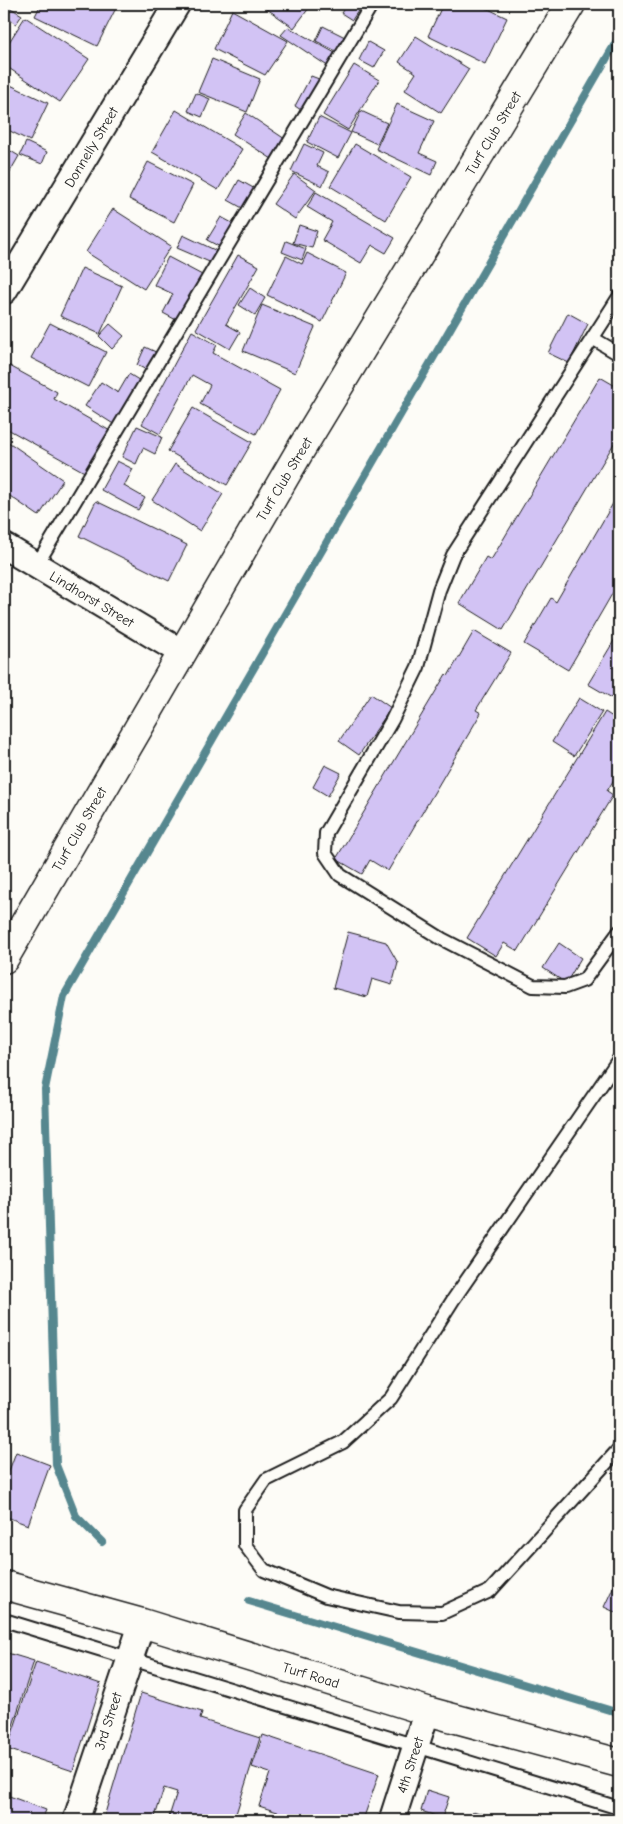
<svg xmlns="http://www.w3.org/2000/svg" width="623" height="1824" font-family="'Comic Neue',sans-serif">
  <rect width="100%" height="100%" fill="#fdfcf7"/>
  <filter id="ink" filterUnits="userSpaceOnUse"><feTurbulence type="fractalNoise" baseFrequency=".02" numOctaves="2"/><feDisplacementMap in="SourceGraphic" scale="10" xChannelSelector="R" yChannelSelector="G"/><feConvolveMatrix kernelMatrix="1 2 1 2 8 2 1 2 1" color-interpolation-filters="sRGB"/></filter>
  <g filter="url(#ink)">
    <g fill="none" stroke-linecap="round" stroke-linejoin="round">
      <g stroke="#57878f" stroke-width="8">
        <path d="M102 1542 76 1516 56 1465 45 1089 64 996 619 37"/>
        <path d="M249 1601 619 1713"/>
      </g>
    </g>
    <g fill="#d2c3f4" stroke="#1c1c1c">
      <path d="M4 4 22 15 16 24 4 16Z"/>
      <path d="M41 4H118L97 46 35 16Z"/>
      <path d="M260 4H312L294 28Z"/>
      <path d="M347 4H353L360 8 352 20 341 13Z"/>
      <path d="M443 4H478L507 18 485 64 428 36Z"/>
      <path d="M232 10 288 41 265 75 214 49Z"/>
      <path d="M25 17 89 59 60 102 4 65V50Z"/>
      <path d="M323 26 345 37 338 52 316 41Z"/>
      <path d="M288 27 337 54 329 67 281 35Z"/>
      <path d="M416 36 469 69 441 113 405 90 416 73 399 62Z"/>
      <path d="M368 42 384 51 374 68 359 60Z"/>
      <path d="M212 59 260 79 247 112 198 92Z"/>
      <path d="M354 65 379 80 348 130 323 115Z"/>
      <path d="M311 76 319 79 301 110 295 106Z"/>
      <path d="M4 82 48 103 30 141 4 128Z"/>
      <path d="M196 93 210 99 202 117 188 111Z"/>
      <path d="M397 104 434 121 419 153 437 161 431 175 376 149Z"/>
      <path d="M176 110 242 149 218 190 152 152Z"/>
      <path d="M361 111 387 123 377 144 351 132Z"/>
      <path d="M246 113 285 139 272 159 233 134Z"/>
      <path d="M319 117 351 133 338 158 307 142Z"/>
      <path d="M26 142 47 152 42 164 20 155Z"/>
      <path d="M304 144 323 153 317 166 329 172 322 186 291 171Z"/>
      <path d="M355 144 411 177 386 220 330 186Z"/>
      <path d="M4 147 19 156 4 182Z"/>
      <path d="M148 162 193 185 174 222 129 199Z"/>
      <path d="M294 174 316 190 295 219 273 204Z"/>
      <path d="M239 180 257 190 246 210 228 200Z"/>
      <path d="M316 192 395 238 386 253 372 245 361 263 322 240 332 222 307 207Z"/>
      <path d="M113 209 171 246 144 289 86 252Z"/>
      <path d="M221 217 236 225 222 248 207 240Z"/>
      <path d="M299 225 317 231 312 248 293 243Z"/>
      <path d="M183 235 219 252 214 264 177 248Z"/>
      <path d="M286 241 306 249 302 260 282 252Z"/>
      <path d="M307 253 346 273 322 322 267 295 286 256 302 264Z"/>
      <path d="M238 255 259 266 226 324 240 332 230 349 196 329Z"/>
      <path d="M168 257 204 276 180 322 163 313 173 294 154 285Z"/>
      <path d="M82 268 122 286 100 334 60 316Z"/>
      <path d="M250 288 265 298 255 315 239 305Z"/>
      <path d="M262 305 315 327 295 373 243 351Z"/>
      <path d="M568 313 588 324 569 363 548 353Z"/>
      <path d="M50 323 106 352 88 387 31 358Z"/>
      <path d="M110 324 124 336 112 349 99 336Z"/>
      <path d="M192 331 217 345 213 353 280 390 256 434 200 404 210 385 192 375 160 434 142 424Z"/>
      <path d="M145 347 158 353 150 372 137 365Z"/>
      <path d="M8 365 57 392 54 399 112 432 88 474 4 427V373Z"/>
      <path d="M129 374 142 382 115 425 85 406 101 382 118 393Z"/>
      <path d="M600 377 619 388V435L503 630 459 603 486 557 491 560Z"/>
      <path d="M193 408 252 442 227 485 168 451Z"/>
      <path d="M137 426 162 437 155 454 143 448 136 464 122 457Z"/>
      <path d="M4 439 63 480 39 516 4 492Z"/>
      <path d="M117 461 133 469 124 486 145 498 138 510 101 490Z"/>
      <path d="M175 464 223 494 200 531 152 500Z"/>
      <path d="M619 493V582L568 670 524 644 551 598 556 602Z"/>
      <path d="M96 501 187 545 169 581 79 536Z"/>
      <path d="M474 631 511 653 476 710 481 713 388 871 370 860 362 874 336 859 446 674 448 676Z"/>
      <path d="M615 639 619 641V702L588 684Z"/>
      <path d="M371 694 391 708 359 755 339 741Z"/>
      <path d="M579 698 602 712 574 756 552 742Z"/>
      <path d="M605 712 619 721V771L607 791 613 795 518 951 504 943 496 956 467 938Z"/>
      <path d="M325 765 341 773 328 796 313 787Z"/>
      <path d="M348 932 386 942 398 963 392 985 372 979 367 997 333 988Z"/>
      <path d="M559 943 581 958 566 983 543 968Z"/>
      <path d="M16 1452 50 1465 28 1525 4 1516V1484Z"/>
      <path d="M619 1575V1614L604 1607Z"/>
      <path d="M4 1652 34 1661 4 1753Z"/>
      <path d="M36 1662 101 1684 73 1771 7 1749Z"/>
      <path d="M141 1693 202 1712 200 1719 260 1738 234 1820H168L177 1792 164 1788 154 1820H115L104 1817Z"/>
      <path d="M263 1735 379 1774 363 1820H302L259 1806 270 1773 252 1767Z"/>
      <path d="M427 1790 449 1797 442 1818 421 1811Z"/>
      <path d="M4 1794 46 1810 42 1820H4Z"/>
      <path d="M473 1811 503 1820H470Z"/>
    </g>
    <g fill="none" stroke-linecap="round" stroke-linejoin="round">
      <defs>
        <g id="service">
          <path d="M619 297 453 555 439 590 418 667 392 720 326 833 325 853 340 875 442 939 533 986 565 987 584 980 619 932"/>
          <path d="M594 339 619 354"/>
          <path d="M36 566 372 4"/>
          <path d="M619 1059 453 1300 391 1398 343 1442 266 1480 245 1510V1545L264 1570 326 1596 399 1612 442 1613 490 1591 619 1449"/>
          <path d="M4 1620 619 1808"/>
        </g>
        <g id="minor">
          <path d="M4 291 177 4"/>
          <path d="M4 546 181 652"/>
          <path d="M76 1820 142 1623"/>
          <path d="M392 1820 427 1711"/>
        </g>
        <g id="secondary">
          <path d="M4 959 301 449 571 4"/>
          <path d="M4 1585 142 1623 427 1711 619 1763"/>
        </g>
      </defs>
      <use href="#service" stroke="#1c1c1c" stroke-width="16"/>
      <use href="#minor" stroke="#1c1c1c" stroke-width="29"/>
      <use href="#secondary" stroke="#1c1c1c" stroke-width="31"/>
      <use href="#service" stroke="#fdfcf7" stroke-width="12"/>
      <use href="#minor" stroke="#fdfcf7" stroke-width="25"/>
      <use href="#secondary" stroke="#fdfcf7" stroke-width="28"/>
    </g>
  </g>
  <g text-anchor="middle" stroke-width="4.5" stroke-linejoin="round" paint-order="stroke">
    <g font-size="14" fill="#1c1c1c" stroke="#fdfcf7">
      <text transform="translate(493 133) rotate(-59)" y="5">Turf Club Street</text>
      <text transform="translate(91 147) rotate(-59)" y="5">Donnelly Street</text>
      <text transform="translate(284 479) rotate(-59)" y="5">Turf Club Street</text>
      <text transform="translate(92 599) rotate(31)" y="5">Lindhorst Street</text>
      <text transform="translate(79 829) rotate(-60)" y="5">Turf Club Street</text>
      <text transform="translate(311 1675) rotate(17)" y="5">Turf Road</text>
      <text transform="translate(108 1721) rotate(-72)" y="5">3rd Street</text>
      <text transform="translate(410 1765) rotate(-72)" y="5">4th Street</text>
    </g>
  </g>
  <rect width="623" height="1824" fill="none" stroke="#fdfcf7" stroke-width="20"/>
  <rect x="10" y="10" width="603" height="1804" fill="none" stroke="#1c1c1c" stroke-width="2" filter="url(#ink)"/>
</svg>
